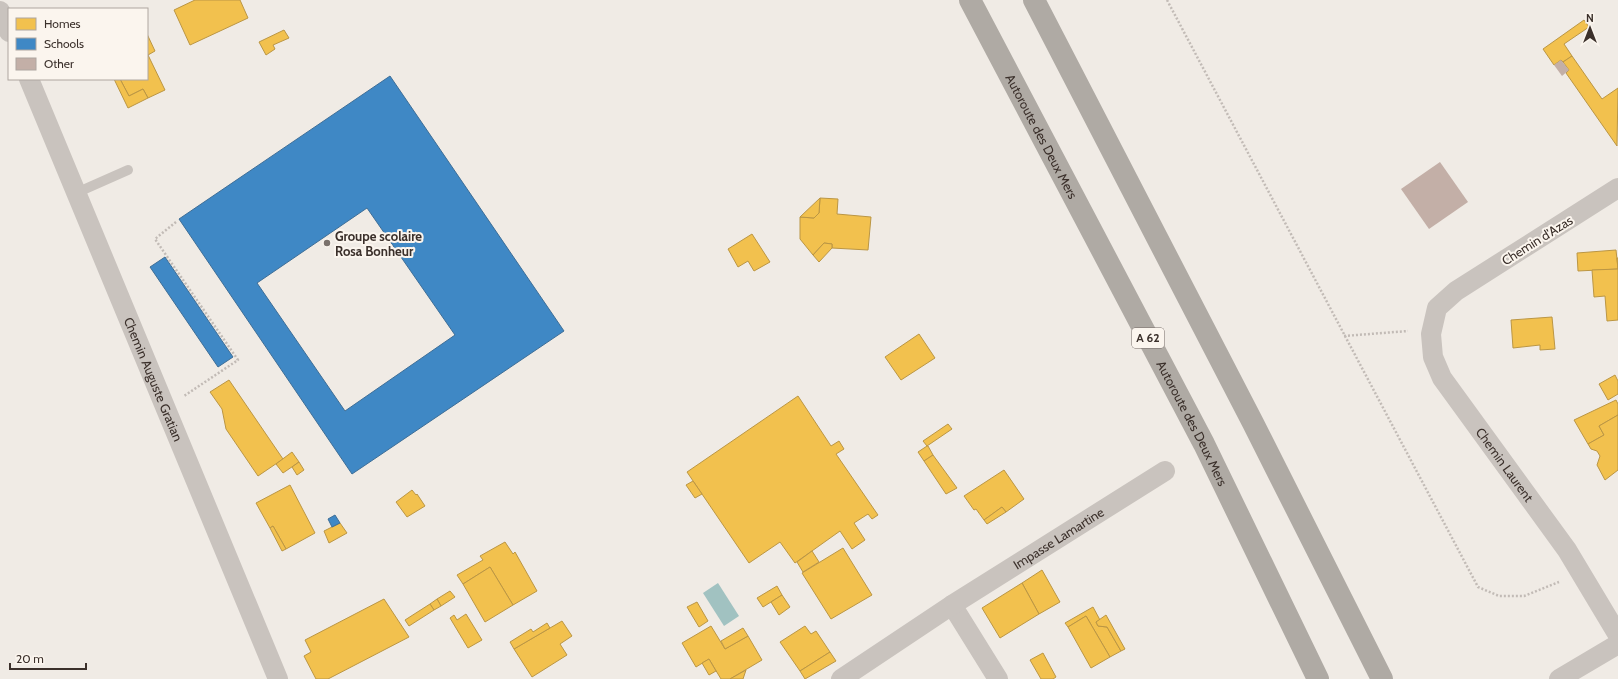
<svg xmlns="http://www.w3.org/2000/svg" width="1618" height="679" font-family="Cabin,sans-serif">
  <rect width="100%" height="100%" fill="#f0ebe5"/>
  <path fill="#a1c2c1" d="M718 583 739 616 724 626 703 593Z"/>
  <g fill="#f2c14e" stroke="#bb9644">
    <path d="M195 0H240L248 18 190 45 174 10Z"/>
    <path d="M1584 20 1589 27 1564 44 1572 56 1563 62 1561 60 1554 65 1543 49Z"/>
    <path d="M284 30 289 38 273 45 275 49 266 55 259 42Z"/>
    <path d="M147 34 155 51 148 55 165 90 148 98 143 89 129 96 120 79H147Z"/>
    <path d="M1572 56 1602 99 1618 88 1617 146 1566 73 1569 70 1563 62Z"/>
    <path d="M114 79H120L129 96 143 89 148 98 128 108Z"/>
    <path d="M820 198 838 199 837 214 871 217 868 250 832 248V244L824 243 813 255 800 239V217L814 218 819 213Z"/>
    <path d="M820 198 819 213 814 218 800 217Z"/>
    <path d="M752 234 770 262 754 271 748 261 738 267 728 249Z"/>
    <path d="M824 243 832 244V248L819 262 813 255Z"/>
    <path d="M1616 250 1618 269 1578 271 1577 253Z"/>
    <path d="M1617 258H1618V320L1607 321 1605 296 1594 297 1592 270 1618 269Z"/>
    <path d="M1552 317 1555 349 1540 350V345L1513 348 1511 320Z"/>
    <path d="M919 334 935 358 901 380 885 357Z"/>
    <path d="M1615 375 1618 381V394L1608 400 1599 384Z"/>
    <path d="M229 380 283 459 258 476 226 429 222 409 210 392Z"/>
    <path d="M798 396 831 446 839 441 844 449 836 454 878 515 872 519 868 514 854 523 865 540 852 549 840 531 795 563 780 542 749 563 687 472Z"/>
    <path d="M1616 400 1618 404V415L1599 426 1604 435 1588 444 1574 420Z"/>
    <path d="M1618 415V470L1605 480 1597 465 1600 456 1597 451 1591 449 1588 444 1604 435 1599 426Z"/>
    <path d="M948 424 952 429 927 446 923 441Z"/>
    <path d="M927 446H928L933 455 924 461 918 452Z"/>
    <path d="M292 452 299 462 283 473 276 464Z"/>
    <path d="M933 455 957 488 946 494 924 461Z"/>
    <path d="M299 462 304 470 297 475 292 467Z"/>
    <path d="M1004 470 1024 499 1006 512 1002 507 984 520 976 509 974 510 964 496Z"/>
    <path d="M693 481 702 494 695 498 686 485Z"/>
    <path d="M290 485 315 533 286 549 273 526 270 528 256 503Z"/>
    <path d="M412 490 416 495 417 494 425 506 407 517 396 502Z"/>
    <path d="M1002 507 1006 512 987 524 984 520Z"/>
    <path d="M340 523 347 533 329 543 324 531Z"/>
    <path d="M273 526 286 549 282 551 270 528Z"/>
    <path d="M505 542 513 554 515 552 537 591 513 605 490 567 463 584 457 575 483 560 480 556Z"/>
    <path d="M843 548 872 595 831 619 802 573Z"/>
    <path d="M812 551 819 562 803 572 797 562Z"/>
    <path d="M490 567 513 605 485 622 463 584Z"/>
    <path d="M1042 570 1060 602 1039 614 1022 583Z"/>
    <path d="M1022 583 1039 614 1000 638 982 608Z"/>
    <path d="M777 586 782 595 763 607 757 598Z"/>
    <path d="M450 591 455 597 441 606 437 599Z"/>
    <path d="M782 595 790 607 779 615 771 602Z"/>
    <path d="M384 599 409 637 328 679H316L304 656 311 652 305 640Z"/>
    <path d="M437 599 441 606 434 610 430 604Z"/>
    <path d="M697 602 708 621 699 627 687 607Z"/>
    <path d="M430 604 434 610 409 626 405 620Z"/>
    <path d="M1093 607 1100 620 1096 622 1098 626 1107 627 1121 651 1110 657 1086 616 1068 627 1065 623Z"/>
    <path d="M466 614 482 640 468 648 450 618 454 615 457 620Z"/>
    <path d="M1106 615 1125 649 1121 651 1107 627 1098 626 1096 622Z"/>
    <path d="M1086 616 1110 657 1091 668 1068 627Z"/>
    <path d="M562 621 572 636 560 644 567 655 532 677 514 649Z"/>
    <path d="M547 623 550 628 514 649 510 642 531 629 533 632Z"/>
    <path d="M711 626 725 649 748 636 762 660 730 679H721L709 659 696 667 682 643Z"/>
    <path d="M805 626 811 634 816 631 830 652 800 671 780 642Z"/>
    <path d="M743 628 748 636 725 649 721 641Z"/>
    <path d="M830 652 836 661 805 679 800 671Z"/>
    <path d="M1043 653 1056 677 1053 679H1041L1030 660Z"/>
    <path d="M709 659 716 671 709 675 702 663Z"/>
    <path d="M746 670 743 679H730Z"/>
  </g>
  <g fill="#3f88c5" stroke="#3e6e97" fill-rule="evenodd">
    <path d="M390 76 564 331 352 474 179 219ZM367 208 455 335 345 411 257 283Z"/>
    <path d="M165 257 233 357 218 367 150 267Z"/>
    <path d="M335 515 340 523 332 527 328 519Z"/>
  </g>
  <g fill="#c3afa7">
    <path d="M1561 60 1569 70 1562 76 1554 65Z"/>
    <path d="M1440 162 1468 202 1429 229 1401 189Z"/>
  </g>
  <g fill="none" stroke-linecap="round" stroke-linejoin="round">
    <g stroke="#c2bbb6" stroke-width="2.5" stroke-dasharray="2 2" stroke-linecap="butt">
      <path d="M1167 0 1478 587 1499 596H1524L1559 582"/>
      <path d="M176 222 155 239 238 360 184 396"/>
      <path d="M1344 336 1408 331"/>
    </g>
    <path stroke="#c9c3be" stroke-width="10" d="M76 193 128 170"/>
    <g stroke="#c9c3be" stroke-width="20">
      <path d="M0 11 9 32"/>
      <path id="s1" d="M29 79 278 679"/>
      <path id="s2" d="M1618 188 1456 291 1437 308 1431 334 1433 357 1442 378 1567 550 1618 635"/>
      <path d="M952 605 998 679"/>
      <path id="s3" d="M841 679 952 605 1165 471"/>
      <path d="M1559 679 1618 644"/>
    </g>
    <g stroke="#afaaa4" stroke-width="22">
      <path id="s4" d="M970 0 1204 444 1318 679"/>
      <path d="M1034 0 1253 423 1382 679"/>
    </g>
  </g>
  <circle fill="#7a716c" stroke="#fbf5ee" stroke-width="1.5" cx="327" cy="243" r="4"/>
  <g text-anchor="middle" stroke-width="4" stroke-linejoin="round" paint-order="stroke">
    <rect fill="#fbf5ee" stroke="#756b66" stroke-width="1" x="1132" y="328" width="32" height="20" rx="3"/>
    <g font-size="12" font-weight="bold" fill="#3b302b">
      <text x="1148" y="342">A 62</text>
    </g>
    <g font-size="13" fill="#3b302b" stroke="#fbf5ee">
      <text dy="5" stroke="none"><textPath href="#s4" startOffset="154">Autoroute des Deux Mers</textPath></text>
      <text transform="translate(1537 240) rotate(-32)" y="5">Chemin d'Azas</text>
      <text dy="5" stroke="none"><textPath href="#s1" startOffset="325">Chemin Auguste Gratian</textPath></text>
      <text dy="5" stroke="none"><textPath href="#s4" startOffset="478">Autoroute des Deux Mers</textPath></text>
      <text dy="5" stroke="none"><textPath href="#s2" startOffset="397">Chemin Laurent</textPath></text>
      <text dy="5" stroke="none"><textPath href="#s3" startOffset="259">Impasse Lamartine</textPath></text>
    </g>
    <g font-size="13" font-weight="bold" fill="#3b302b" stroke="#fbf5ee" text-anchor="start">
      <text x="335" y="241">Groupe scolaire<tspan x="335" dy="15">Rosa Bonheur</tspan></text>
    </g>
  </g>
  <rect x="8" y="8" width="140" height="72" fill="#fbf5ee" stroke="#aea6a0"/>
  <rect x="16" y="18" width="20" height="12" fill="#f2c14e" stroke="#aea6a0"/>
  <text x="44" y="28" font-size="12" fill="#3b302b">Homes</text>
  <rect x="16" y="38" width="20" height="12" fill="#3f88c5" stroke="#aea6a0"/>
  <text x="44" y="48" font-size="12" fill="#3b302b">Schools</text>
  <rect x="16" y="58" width="20" height="12" fill="#c3afa7" stroke="#aea6a0"/>
  <text x="44" y="68" font-size="12" fill="#3b302b">Other</text>
  <g transform="translate(1590 28)" stroke="#fbf5ee" stroke-width="3" paint-order="stroke">
  <path d="M0-3L7 15L0 10L-7 15Z" fill="#3b302b"/>
  <text y="-6" font-size="11" font-weight="bold" text-anchor="middle" fill="#3b302b">N</text>
  </g>
  <path d="M10 663v6h76v-6" fill="none" stroke="#3b302b" stroke-width="2"/>
  <text x="16" y="663" font-size="12" fill="#3b302b" stroke="#fbf5ee" stroke-width="3" paint-order="stroke">20 m</text>
</svg>
